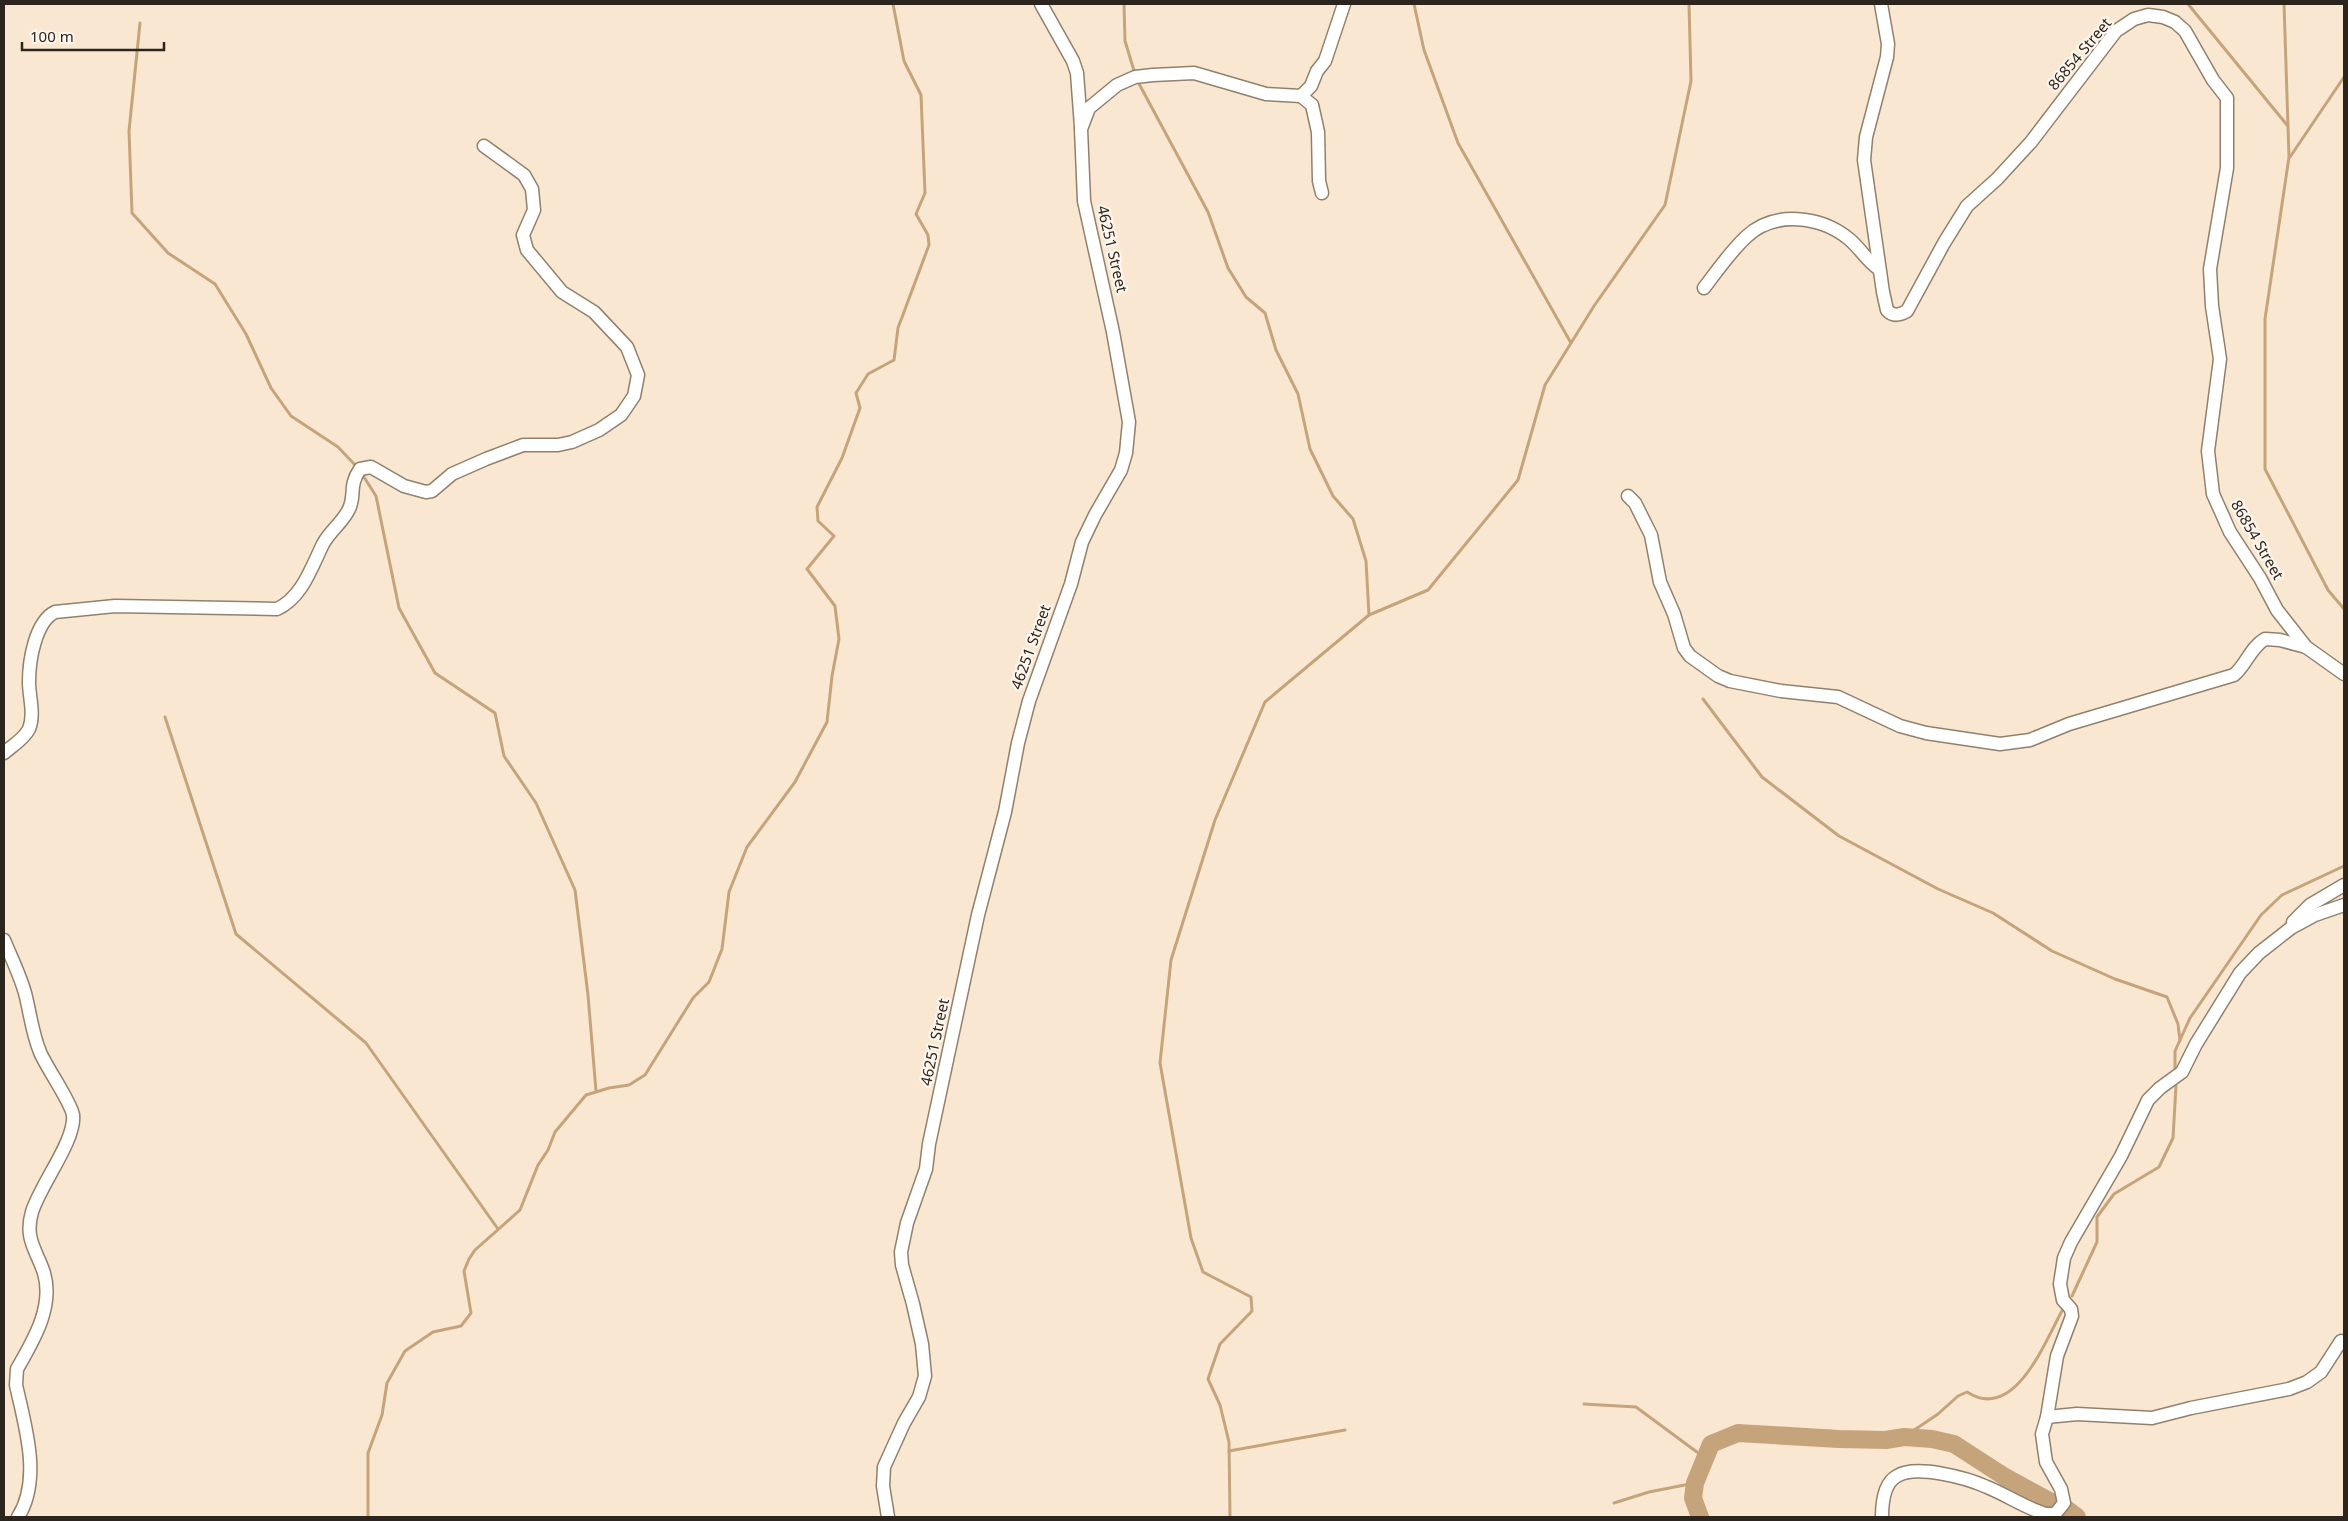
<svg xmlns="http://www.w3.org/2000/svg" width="2348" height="1521" font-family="'Noto Sans',sans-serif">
  <rect width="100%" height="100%" fill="#fae7d1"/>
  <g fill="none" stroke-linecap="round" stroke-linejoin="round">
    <g stroke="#c6a47b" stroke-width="3">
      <path d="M1124 4 1125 41 1135 74"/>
      <path d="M1414 4 1424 50 1458 143 1571 343"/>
      <path d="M2188 4 2287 125"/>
      <path d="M2284 4 2289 157 2265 319V469L2328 590 2344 609"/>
      <path d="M140 23 129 131 132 213 168 253 215 284 246 334 271 388 291 416 338 447 357 467"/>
      <path d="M1137 80 1208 212 1228 268 1246 297 1265 313 1276 350 1298 394 1310 449 1333 496 1353 519 1366 561 1369 615"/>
      <path d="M2290 157 2344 77"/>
      <path d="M362 474 376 496 399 608 435 673 495 713 504 756 536 803 575 890 588 995 596 1091"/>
      <path d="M1703 699 1762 777 1839 836 1938 889 1993 913 2052 951 2115 979 2167 997 2178 1024 2180 1041"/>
      <path d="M165 717 236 934 366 1043 498 1229"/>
      <path d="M2175 1071V1051L2190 1018 2261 915 2282 895 2344 866"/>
      <path d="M2072 1296 2097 1242V1217L2114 1194 2159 1167 2173 1138 2176 1086"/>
      <path d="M1584 1404 1636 1407 1705 1458"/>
      <path d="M1904 1437 1938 1414 1958 1396 1967 1392C2015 1423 2045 1341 2063 1309"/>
      <path d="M1229 1451 1345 1430"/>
      <path d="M1614 1503 1649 1492 1695 1483"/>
      <path d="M368 1517V1453L382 1415 387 1383 405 1351 433 1332 461 1326 471 1313 464 1271 469 1259 475 1250 520 1210 538 1165 548 1150 555 1132 586 1095 609 1088 629 1085 645 1075 693 998 709 982 722 949 729 892 747 847 795 782 827 722 832 676 839 639 835 606 807 569 834 536 818 521 817 507 842 458 860 408 856 393 868 374 894 360 898 328 929 245 928 235 916 214 925 193 921 95 904 61 893 4"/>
      <path d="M1230 1517 1229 1442 1220 1405 1208 1379 1220 1344 1252 1311 1251 1297 1203 1272 1191 1238 1160 1063 1171 960 1215 820 1265 702 1369 615 1428 590 1518 480 1545 385 1594 306 1665 205 1691 81 1689 4"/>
    </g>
    <g stroke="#c6a47b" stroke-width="18">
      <path d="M2065 1508 2077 1517"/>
      <path d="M1700 1517 1693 1498 1695 1483 1711 1444 1738 1433 1839 1439 1886 1440 1904 1437 1932 1439 1954 1444 2005 1477 2053 1503"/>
    </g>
    <defs>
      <g id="minor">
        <path d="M1041 4 1073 61 1077 73 1081 127"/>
        <path d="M1881 4 1888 44 1887 57 1866 137 1864 160 1883 292 1887 310C1893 317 1900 315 1907 311L1944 243 1967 206 1997 179 2031 142 2116 31 2134 19 2148 15 2163 17 2175 22 2185 31 2213 80 2227 98V168L2210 269 2212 306 2220 359 2208 451 2213 494 2230 532 2260 578 2277 610 2306 647 2344 674"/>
        <path d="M1301 96 1312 105 1318 132 1319 181 1322 193"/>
        <path d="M1704 288C1717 271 1730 252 1746 237 1774 210 1821 216 1849 239 1860 248 1867 261 1879 269"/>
        <path d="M1628 496 1635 503 1651 535 1660 582 1674 614 1684 648 1690 656 1718 676 1730 681 1781 691 1838 697 1900 726 1926 733 2000 744 2030 740 2069 724 2234 675C2246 665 2251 647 2265 639L2280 640 2306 647"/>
        <path d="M4 753C12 746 24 739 29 729 35 714 29 697 29 682 29 661 35 622 55 612L115 606 277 609C302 598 312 566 323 544 330 531 343 522 349 509 356 494 348 487 360 469L371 467 404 486 426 492 432 491 452 474 486 459 523 445H558L572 442 599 430 621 415 634 396 638 375 627 347 594 312 562 292 527 250 523 235 534 210 532 189 524 175 484 146"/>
        <path d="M2293 922 2310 905 2344 885"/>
        <path d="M4 940C11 957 20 975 25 993 30 1012 32 1033 40 1052 46 1067 71 1102 73 1115 76 1140 40 1185 32 1212 24 1239 37 1251 44 1273 54 1307 33 1341 17 1369L16 1385C25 1426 42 1479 18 1517"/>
        <path d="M2047 1417 2077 1414 2152 1418 2191 1408 2289 1389 2307 1382 2321 1372 2341 1341"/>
        <path d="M888 1517 883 1486 884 1467 904 1423 919 1397 925 1376 922 1344 913 1304 902 1265 901 1252 907 1223 926 1169 929 1144 978 915 1005 812 1018 743 1029 701 1071 584 1082 542 1095 515 1121 470 1126 453 1129 422 1113 332 1084 201 1081 129 1089 108 1117 85 1135 77 1153 75 1194 73 1266 94 1301 96 1311 86 1317 71 1325 61 1344 4"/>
        <path d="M1882 1517C1882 1504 1884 1483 1897 1476 1916 1464 1967 1478 1987 1487 2007 1495 2025 1508 2046 1514H2055L2064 1503 2061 1489 2046 1462 2042 1434 2047 1417 2057 1356 2072 1316 2071 1309 2063 1300 2060 1284 2064 1258 2071 1242 2121 1156 2148 1100 2160 1088 2182 1072 2196 1044 2240 973 2259 953 2291 928 2315 915 2344 905"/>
      </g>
    </defs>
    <use href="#minor" stroke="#91806c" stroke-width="15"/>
    <use href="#minor" stroke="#fff" stroke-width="12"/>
  </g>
  <g text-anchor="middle" stroke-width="4.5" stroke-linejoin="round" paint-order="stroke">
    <g font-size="15" fill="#2c251d" stroke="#fef6ed">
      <text transform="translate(2080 54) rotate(-50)" y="5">86854 Street</text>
      <text transform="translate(1112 249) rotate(77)" y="5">46251 Street</text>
      <text transform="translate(2257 540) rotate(60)" y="5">86854 Street</text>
      <text transform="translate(1031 647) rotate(-70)" y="5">46251 Street</text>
      <text transform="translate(935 1042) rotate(-78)" y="5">46251 Street</text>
    </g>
  </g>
  <rect width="2348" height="1521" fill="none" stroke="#2c251d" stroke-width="10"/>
  <path d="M22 42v8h142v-8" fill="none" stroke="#2c251d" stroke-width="2.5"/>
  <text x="30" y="42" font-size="15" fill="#2c251d" stroke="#fef6ed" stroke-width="4" paint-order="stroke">100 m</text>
</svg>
